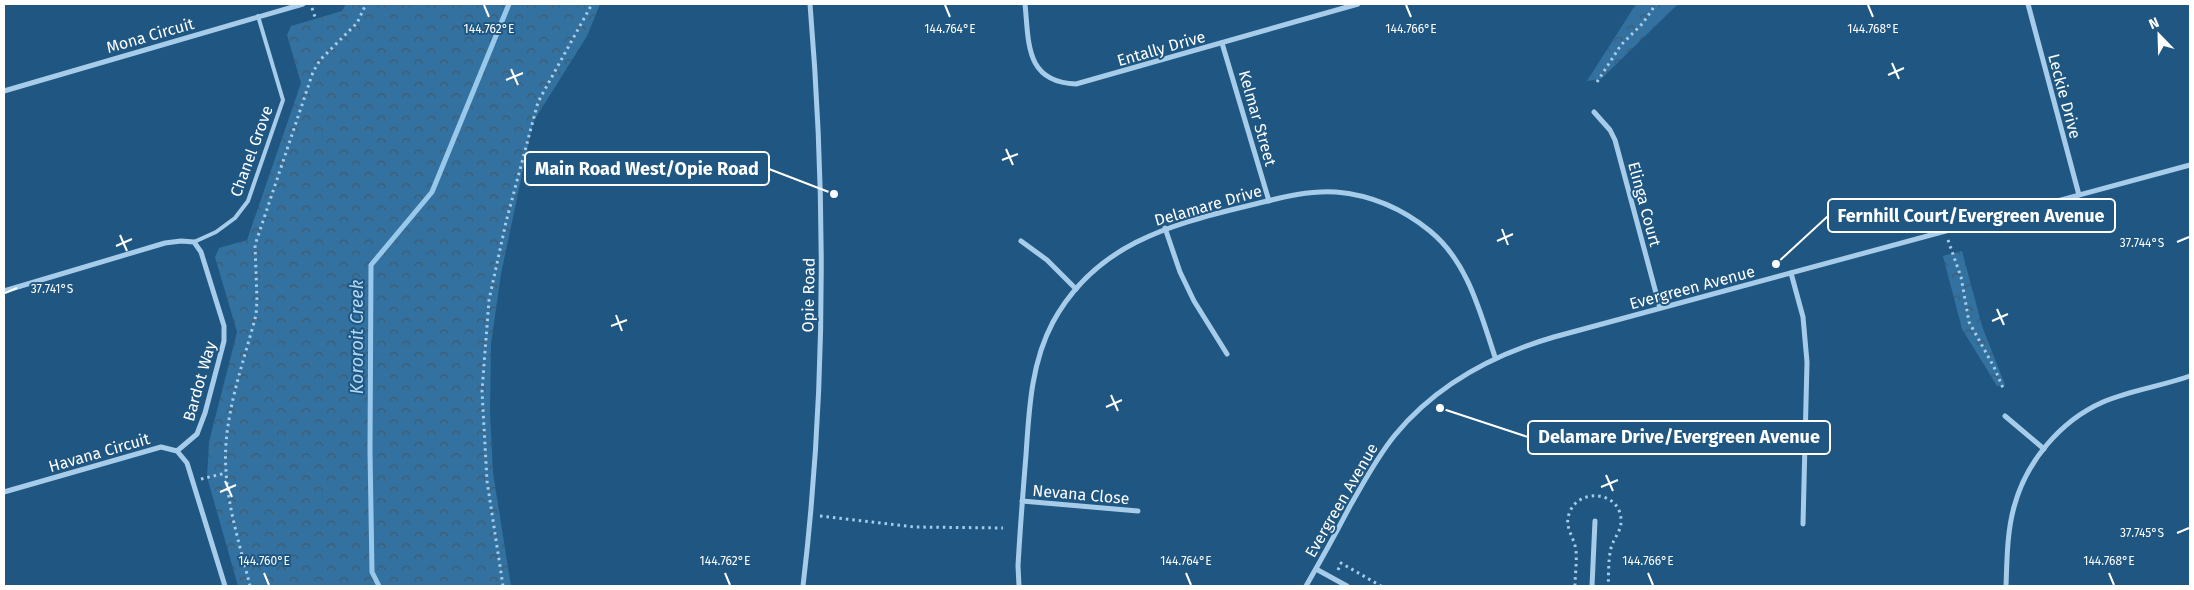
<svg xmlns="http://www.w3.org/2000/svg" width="2194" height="590" font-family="'Fira Sans',sans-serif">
  <defs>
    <pattern id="forest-crowns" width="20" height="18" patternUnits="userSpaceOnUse" patternTransform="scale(1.25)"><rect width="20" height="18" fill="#3371a0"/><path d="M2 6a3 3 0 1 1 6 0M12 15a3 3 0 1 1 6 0" fill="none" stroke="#425b6e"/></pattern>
  </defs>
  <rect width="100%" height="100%" fill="#1f5782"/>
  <g fill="url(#forest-crowns)">
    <path d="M346 4H600L587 36 533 122 501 274 491 344 490 412 493 473 511 586H238L207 477 209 442 237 332 215 257 219 248 247 240 301 83 287 35 291 26 342 11Z"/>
    <path d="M1636 4H1678L1601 79 1587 81Z"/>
    <path d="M1962 251 1982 326 2005 385 1997 386 1962 329 1943 256Z"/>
  </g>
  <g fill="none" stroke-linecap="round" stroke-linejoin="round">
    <path stroke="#99c9ea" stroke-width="5" d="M379 586 372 572 370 451 371 265 432 192 509 4"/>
    <g stroke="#a6cce9" stroke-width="3" stroke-dasharray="2.5 4" stroke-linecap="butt">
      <path d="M312 8 315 17"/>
      <path d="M1597 82 1621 45 1643 23 1656 4"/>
      <path d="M1948 240 1961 277 1969 322 1994 367 2003 388"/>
      <path d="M201 479 226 473"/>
      <path d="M820 516 914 527 1003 528"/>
      <path d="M1338 570 1341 563 1381 586"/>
      <path d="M250 586C241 549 228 509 226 471 222 419 243 365 256 315L257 300 255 245 313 72 320 60 357 23 366 4"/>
      <path d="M503 586 487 481 482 391 489 300 506 222 538 102 592 4"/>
      <path d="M1575 586C1575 575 1577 563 1576 551 1575 538 1564 528 1569 514 1577 488 1619 490 1621 519 1622 531 1614 537 1611 548 1608 560 1609 574 1608 586"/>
    </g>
    <path stroke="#a6cce9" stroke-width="4" d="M194 242 216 232 235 218 248 201 283 100 258 16"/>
    <g stroke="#a6cce9" stroke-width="5">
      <path d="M1025 4C1029 43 1025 82 1076 84L1358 4"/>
      <path d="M2028 4 2079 195"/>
      <path d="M1222 43 1269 201"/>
      <path d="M4 91 303 4"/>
      <path d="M1594 112 1610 130 1615 140 1660 308"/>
      <path d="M1165 228 1180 272 1194 301 1227 354"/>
      <path d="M1021 241 1047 260 1076 289"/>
      <path d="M1791 273 1803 317 1807 362 1803 524"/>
      <path d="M4 291 165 243 181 241 194 242 201 252 224 326V341L205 413 197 434 177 451"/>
      <path d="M2005 416 2044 449"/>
      <path d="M4 492 161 447 177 451 187 463 225 586"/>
      <path d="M1022 501 1138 511"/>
      <path d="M1316 569 1347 586"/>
      <path d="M803 586C826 393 826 197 810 4"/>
      <path d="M1019 586 1018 566C1020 529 1023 492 1026 455 1029 410 1031 363 1053 322 1095 245 1168 225 1247 206 1276 199 1306 190 1336 192 1371 195 1403 209 1430 231 1468 262 1480 312 1495 357"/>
      <path d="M1306 586C1321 560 1336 533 1350 506 1364 482 1377 457 1395 435 1437 384 1492 355 1554 337L2190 165"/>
      <path d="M1592 586 1595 521"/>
      <path d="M2006 586C2007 560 2007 532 2014 507 2026 462 2060 421 2103 402 2131 390 2162 386 2190 376"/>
    </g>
  </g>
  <path fill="none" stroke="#fff" stroke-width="2" d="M484 5 489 17M945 5 950 17M1406 5 1411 17M1868 5 1873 17M1892 63 1899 79M511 69 518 85M1888 75 1904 68M506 80 523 73M1006 149 1013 165M1002 160 1018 154M1502 229 1508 245M120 235 127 251M1497 241 1513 234M2177 242 2189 237M116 246 132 239M5 293 17 288M1997 309 2004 325M616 315 622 331M1992 321 2008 314M611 326 627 320M1111 395 1118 411M1106 407 1122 400M1606 475 1613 491M225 481 232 497M1601 487 1618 480M220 492 236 485M2177 533 2189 528M264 573 269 585M725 573 730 585M1186 573 1191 585M1648 573 1653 585M2109 573 2114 585"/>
  <g text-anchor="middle" stroke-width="4" stroke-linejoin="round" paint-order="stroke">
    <g font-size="16" fill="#fff" stroke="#1f5782">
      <text transform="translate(150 35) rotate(-16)" y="6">Mona Circuit</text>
      <text transform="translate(1161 48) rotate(-16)" y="6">Entally Drive</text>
      <text transform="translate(2065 96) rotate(75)" y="6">Leckie Drive</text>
      <text transform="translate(1258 118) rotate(74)" y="6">Kelmar Street</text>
      <text transform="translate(251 151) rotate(-70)" y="6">Chanel Grove</text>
      <text transform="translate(1645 204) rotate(75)" y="6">Elinga Court</text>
      <text transform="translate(1208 205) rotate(-16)" y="6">Delamare Drive</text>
      <text transform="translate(1692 287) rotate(-15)" y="6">Evergreen Avenue</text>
      <text transform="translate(808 295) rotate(-89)" y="6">Opie Road</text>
      <text transform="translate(199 381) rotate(-74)" y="6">Bardot Way</text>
      <text transform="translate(99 452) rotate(-16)" y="6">Havana Circuit</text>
      <text transform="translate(1081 494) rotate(5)" y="6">Nevana Close</text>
      <text transform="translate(1341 500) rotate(-60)" y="6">Evergreen Avenue</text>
    </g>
    <g font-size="18" font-style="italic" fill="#b1d6f0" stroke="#1f5782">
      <text transform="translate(357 337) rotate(-90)" y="6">Kororoit Creek</text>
    </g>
  </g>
  <g font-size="12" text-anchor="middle" fill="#fff" stroke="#1f5782" stroke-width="4" stroke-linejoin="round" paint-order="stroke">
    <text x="489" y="33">144.762°E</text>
    <text x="950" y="33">144.764°E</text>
    <text x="1411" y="33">144.766°E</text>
    <text x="1873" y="33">144.768°E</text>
    <text x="2142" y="247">37.744°S</text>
    <text x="52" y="293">37.741°S</text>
    <text x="2142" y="537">37.745°S</text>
    <text x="264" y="565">144.760°E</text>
    <text x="725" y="565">144.762°E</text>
    <text x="1186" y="565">144.764°E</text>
    <text x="1648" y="565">144.766°E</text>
    <text x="2109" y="565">144.768°E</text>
  </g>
  <path fill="none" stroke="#fff" stroke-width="2" d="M834 194L769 169M1776 264L1828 216M1440 408L1528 437"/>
  <g fill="#fff" stroke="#1f5782" stroke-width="2">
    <circle cx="834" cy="194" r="5"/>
    <circle cx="1776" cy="264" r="5"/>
    <circle cx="1440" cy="408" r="5"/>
  </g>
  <g fill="#1f5782" stroke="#fff" stroke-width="2">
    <rect x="525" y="152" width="244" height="33" rx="5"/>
    <rect x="1828" y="199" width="287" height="33" rx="5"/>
    <rect x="1528" y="421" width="302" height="33" rx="5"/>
  </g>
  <g font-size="18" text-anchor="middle" font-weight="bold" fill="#fff">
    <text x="647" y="175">Main Road West/Opie Road</text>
    <text x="1971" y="222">Fernhill Court/Evergreen Avenue</text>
    <text x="1679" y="443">Delamare Drive/Evergreen Avenue</text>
  </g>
  <rect width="2194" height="590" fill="none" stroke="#ffffff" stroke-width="10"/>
  <g transform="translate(2159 35) rotate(337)" stroke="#1f5782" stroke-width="4" paint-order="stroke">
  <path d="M0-4L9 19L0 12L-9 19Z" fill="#ffffff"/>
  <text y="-8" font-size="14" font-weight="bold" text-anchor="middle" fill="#ffffff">N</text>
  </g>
</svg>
